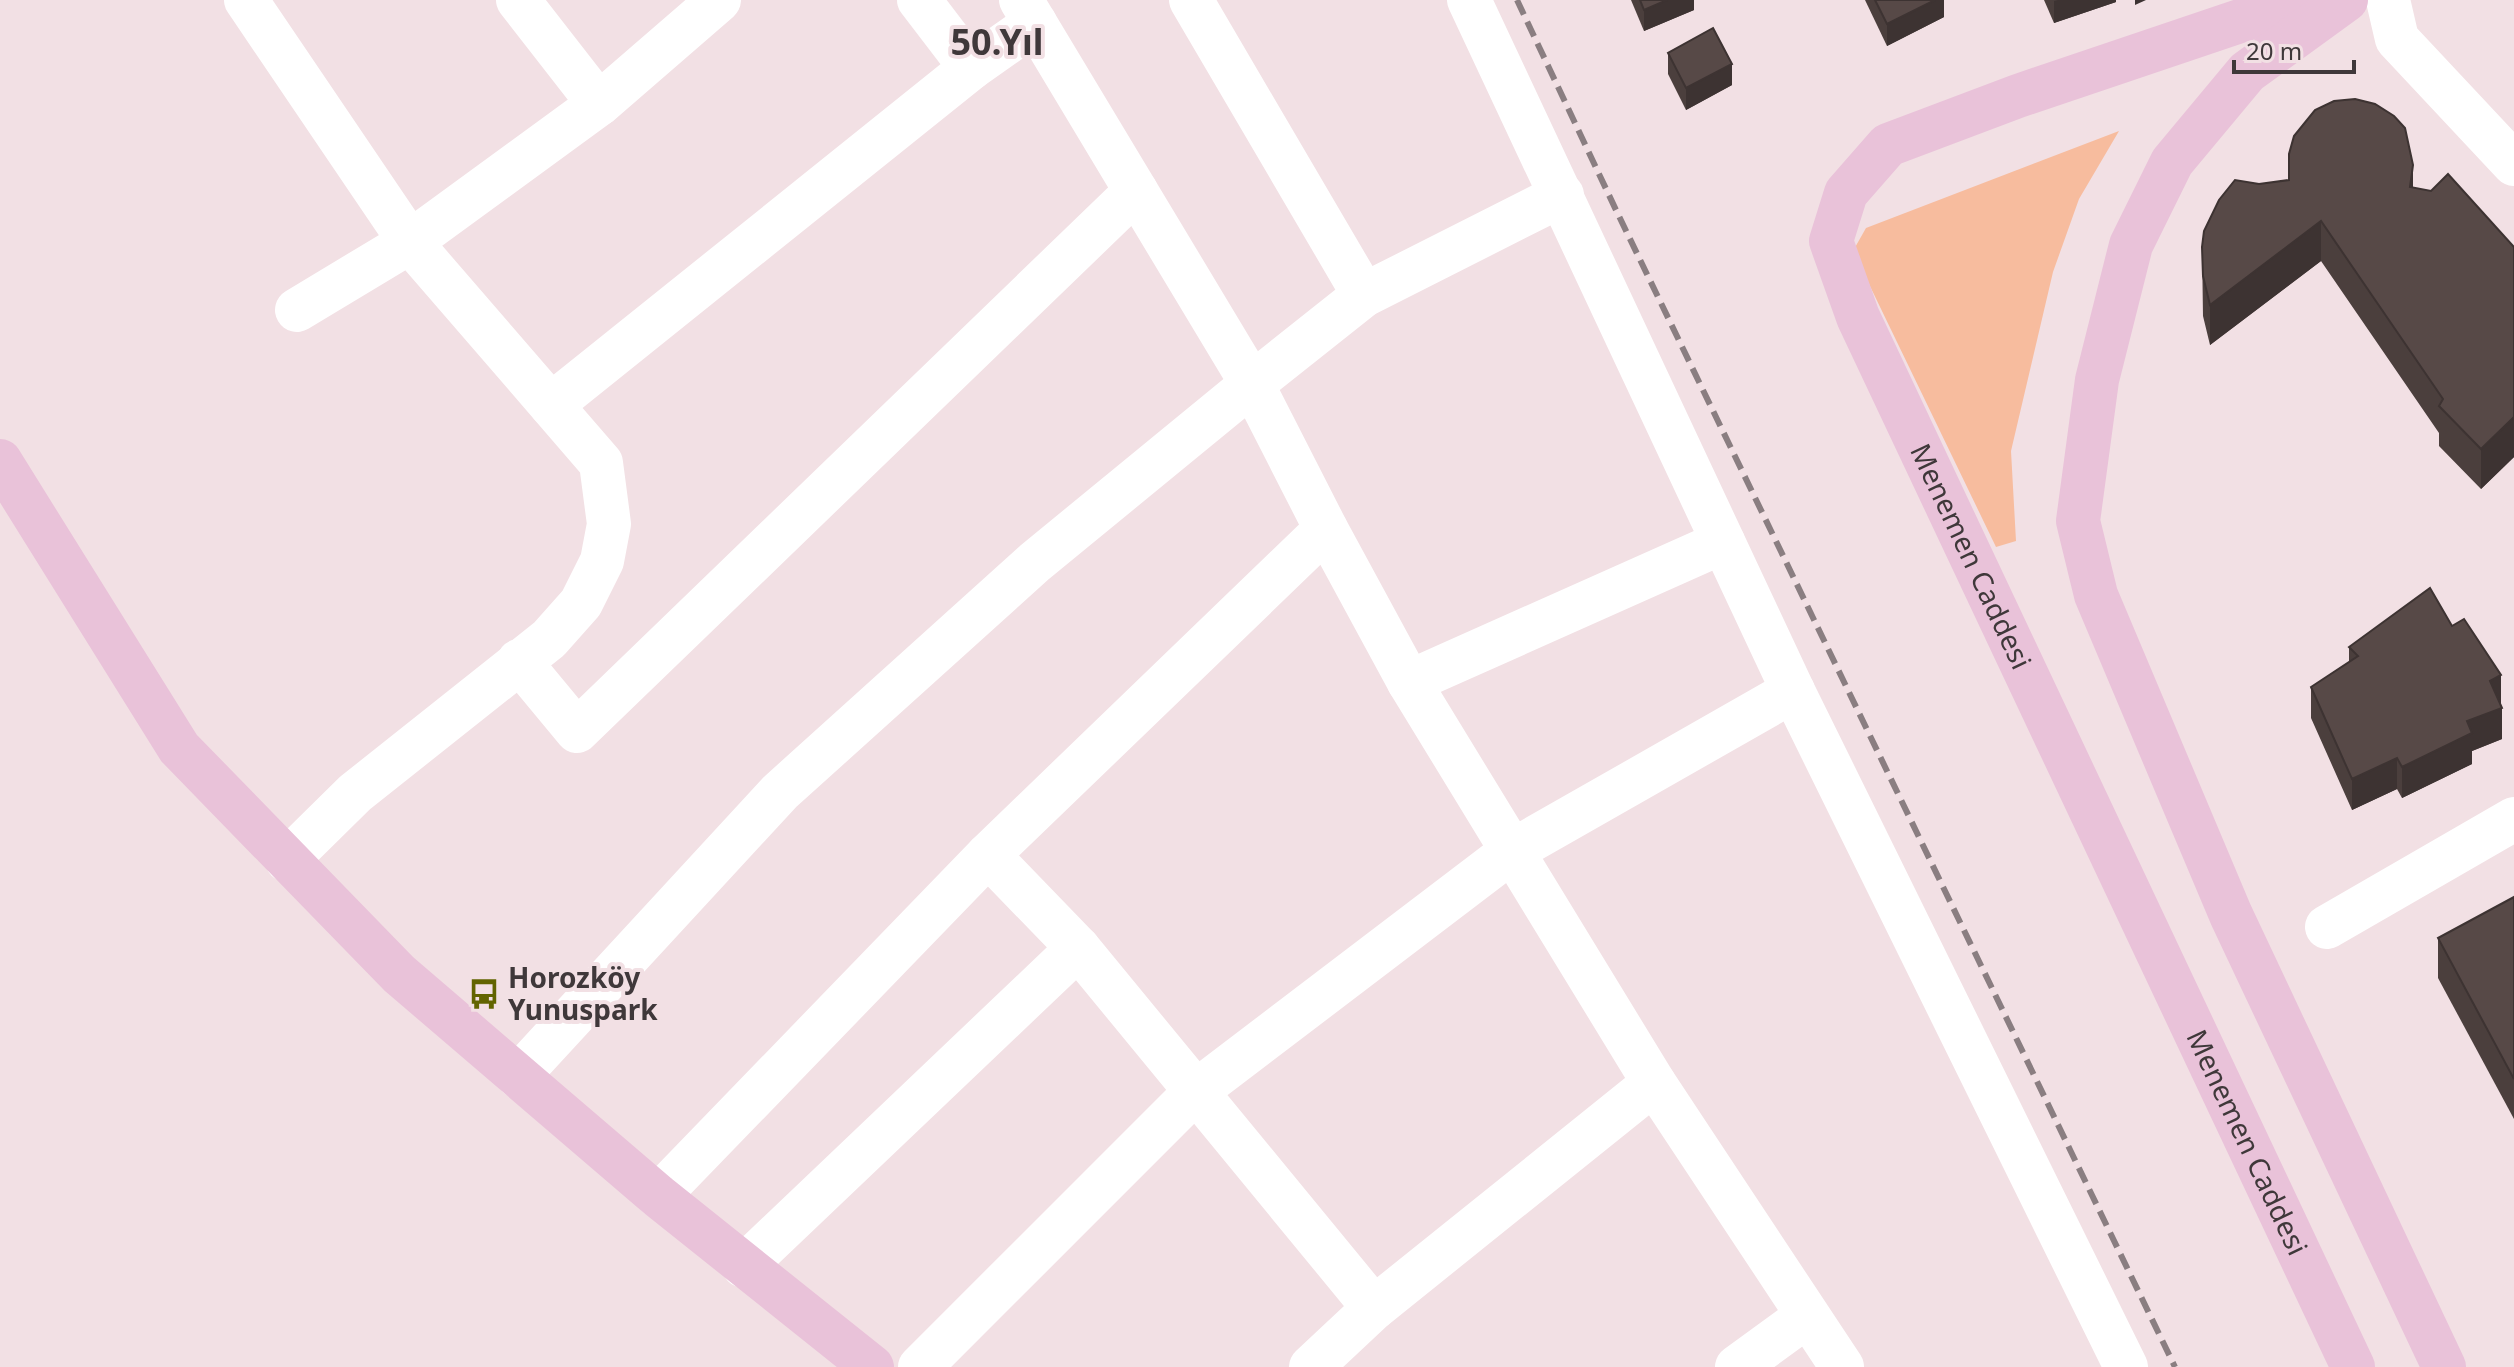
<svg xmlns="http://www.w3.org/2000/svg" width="2514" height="1367" font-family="'Noto Sans',sans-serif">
  <rect width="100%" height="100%" fill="#f2e0e4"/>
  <path fill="#f7bc9e" d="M2119 131 2079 199 2053 272 2011 451 2016 541 1996 547 1853 251 1866 228Z"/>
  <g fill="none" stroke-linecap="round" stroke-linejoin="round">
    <g stroke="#fff" stroke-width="44">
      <path d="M246 0 410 242 601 463 609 524 602 561 581 603 549 639 355 793 287 860"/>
      <path d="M518 0 599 104"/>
      <path d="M919 0 971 68"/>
      <path d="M1021 0 1252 384 1326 529 1409 682 1654 1083 1842 1367"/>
      <path d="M1191 0 1364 295"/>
      <path d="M1469 0 1793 691 2126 1367"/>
      <path d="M2388 0 2397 39 2514 164"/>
      <path d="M297 310 410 242 599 104 719 0"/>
      <path d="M551 405 971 68 1035 23"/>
      <path d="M519 661 577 731 1136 191"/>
      <path d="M1409 682 1723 542"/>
      <path d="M988 855 1078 948 1374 1308"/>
      <path d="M2327 927 2514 819"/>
      <path d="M518 1076 780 792 1035 562 1252 384 1364 295 1562 195"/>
      <path d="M658 1196 988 855 1326 529"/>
      <path d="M744 1266 1078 948"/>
      <path d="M920 1367 1194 1093 1512 851 1793 691"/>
      <path d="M1311 1367 1374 1308 1654 1083"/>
      <path d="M1737 1367 1807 1316"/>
    </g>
    <g stroke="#e9c2d9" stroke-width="44">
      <path id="s1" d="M2302 0 2018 96 1888 145 1846 193 1831 241 1858 317 2353 1367"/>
      <path d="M2346 0 2247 72 2172 162 2131 245 2097 380 2078 521 2096 595 2231 915 2444 1367"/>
      <path d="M0 461 179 748 399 974 658 1196 872 1367"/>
    </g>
    <path stroke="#8a7e81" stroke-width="6" stroke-dasharray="16 8" stroke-linecap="butt" d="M1517 0 1616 210 2175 1367"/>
  </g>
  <g fill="#4b3f3d">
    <path d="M1631 0H1694V10L1644 31Z"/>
    <path d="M1865 0H1944V17L1887 46Z"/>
    <path d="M2044 0H2116V2L2054 23Z"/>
    <path d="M1668 53 1732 85 1686 110 1668 74Z"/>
    <path d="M2259 184 2413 188 2514 247V457L2481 489 2439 446V433L2321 261 2210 345 2203 316 2202 247Z"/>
    <path d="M2452 626 2501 706 2502 739 2472 751V764L2402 798 2397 789 2352 810 2311 718V687L2349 662V647Z"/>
    <path d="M2514 897V1119L2438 978V938Z"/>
  </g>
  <g fill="#3d3332">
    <path d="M1667 0H1694V10L1644 31V10Z"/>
    <path d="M1935 0H1944V17L1887 46V24Z"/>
    <path d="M2058 0H2116V2L2054 23V1Z"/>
    <path d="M2135 0H2146L2135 5Z"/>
    <path d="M1732 64V85L1686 110V88Z"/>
    <path d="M2413 165V205L2410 187Z"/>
    <path d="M2321 221V261L2210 345V305Z"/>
    <path d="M2514 417V457L2481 489V449Z"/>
    <path d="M2501 675V706L2490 681Z"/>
    <path d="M2502 708V739L2472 751V764L2402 798V767L2467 721Z"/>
    <path d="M2397 758V789L2352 810V779Z"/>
  </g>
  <g fill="#574947" stroke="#3d3332" stroke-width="2">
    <path d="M1640 0H1667L1644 10Z"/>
    <path d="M1875 0H1935L1887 24Z"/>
    <path d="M1713 28 1732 64 1686 88 1668 53Z"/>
    <path d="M2355 99 2375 104 2394 116 2405 128 2413 165 2410 187 2431 191 2448 174 2514 247V417L2481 449 2439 406 2443 399 2321 221 2210 305 2203 276 2202 247 2204 231 2219 200 2235 180 2259 184 2289 180V154L2294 136 2315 110 2334 101Z"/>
    <path d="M2430 588 2452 626 2464 619 2501 675 2490 681 2502 708 2467 721 2472 733 2402 767 2397 758 2352 779 2311 687 2358 656 2349 647Z"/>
    <path d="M2514 897V1079L2438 938Z"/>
  </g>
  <defs>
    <symbol id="bus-bare" viewBox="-9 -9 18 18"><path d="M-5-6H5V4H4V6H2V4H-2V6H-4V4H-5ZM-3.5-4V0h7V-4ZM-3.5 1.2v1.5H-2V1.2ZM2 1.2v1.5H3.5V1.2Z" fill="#626400" stroke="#f2e0e4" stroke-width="2.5" paint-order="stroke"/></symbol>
  </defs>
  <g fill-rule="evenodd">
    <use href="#bus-bare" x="462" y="972" width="44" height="44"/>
  </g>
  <g text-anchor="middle" stroke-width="8" stroke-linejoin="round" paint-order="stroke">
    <g font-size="28" fill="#3f383a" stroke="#f2e0e4">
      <text dy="10" stroke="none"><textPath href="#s1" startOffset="898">Menemen Caddesi</textPath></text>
      <text dy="10" stroke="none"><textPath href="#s1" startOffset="1546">Menemen Caddesi</textPath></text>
    </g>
    <g font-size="28" font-weight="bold" fill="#3f383a" stroke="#f2e0e4" text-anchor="start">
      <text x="508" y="988">Horozköy<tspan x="508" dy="32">Yunuspark</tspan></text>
    </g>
    <g font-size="36" font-weight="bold" fill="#3f383a" stroke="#f2e0e4">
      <text x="997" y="55">50.Yıl</text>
    </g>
  </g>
  <path d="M2234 60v12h120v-12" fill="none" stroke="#3f383a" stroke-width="4"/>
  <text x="2246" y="60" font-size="24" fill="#3f383a" stroke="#f2e0e4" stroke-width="6" paint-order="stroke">20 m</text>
</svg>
